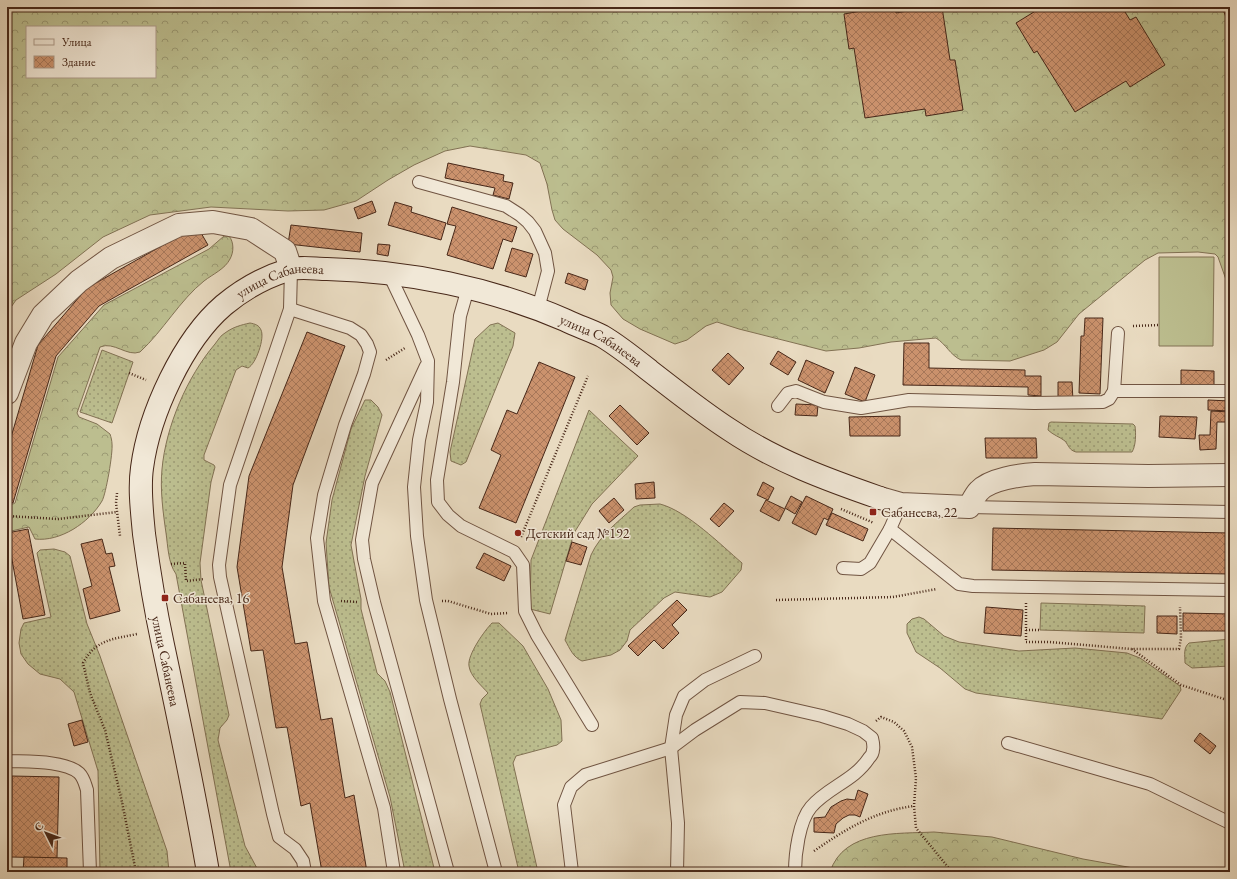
<svg xmlns="http://www.w3.org/2000/svg" width="1237" height="879" font-family="'EB Garamond',serif">
  <defs>
    <pattern id="grass-dots" width="8" height="8" patternUnits="userSpaceOnUse"><rect width="8" height="8" fill="#bcbe8f"/><path d="M2 2h.1M6 6h.1" fill="none" stroke="#9b9a74" stroke-width="1.8" stroke-linecap="round"/></pattern>
    <pattern id="forest-crowns" width="20" height="18" patternUnits="userSpaceOnUse"><rect width="20" height="18" fill="#bcbe8f"/><path d="M2 6a3 3 0 1 1 6 0M12 15a3 3 0 1 1 6 0" fill="none" stroke="#9b9a74"/></pattern>
    <pattern id="building-cross-hatch" width="8" height="8" patternUnits="userSpaceOnUse"><rect width="8" height="8" fill="#cb926d"/><path d="M0 0l8 8M0 8l8-8" fill="none" stroke="#a77759"/></pattern>
  </defs>
  <rect width="100%" height="100%" fill="#e9dbc1"/>
  <filter id="stains"><feTurbulence type="fractalNoise" baseFrequency=".005" numOctaves="4"/><feColorMatrix values="0 0 0 0 .2 0 0 0 0 .09 0 0 0 0 .02 0 0 0 .5 -.17"/></filter>
  <radialGradient id="worn" r=".72"><stop offset=".6" stop-color="#630" stop-opacity="0"/><stop offset="1" stop-color="#630" stop-opacity=".3"/></radialGradient>
  <g fill="url(#grass-dots)" stroke="#827254">
    <path d="M250 323C255 324 259 325 261 330 265 338 256 364 248 368L242 366 236 370 204 455V460L214 465 215 467 211 482 200 563 201 580 229 715 227 720 220 728 218 740 245 846 259 872H231L176 574C168 563 168 546 166 533 163 512 160 490 162 469 166 426 187 377 215 344 218 340 221 335 225 333 233 327 241 325 250 323Z"/>
    <path d="M498 323 515 333 513 346 466 462 461 465 451 461 450 452 475 339 490 325Z"/>
    <path d="M102 350 133 362 112 423 80 412Z"/>
    <path d="M365 400H371L378 407 382 415 365 476 351 545 361 599V609L377 673 385 681 390 692 435 872H405L390 797 329 587 326 543 332 500 351 429Z"/>
    <path d="M589 410 638 456 592 504 574 533 550 614 530 609 531 560Z"/>
    <path d="M1051 422 1133 424 1135 426C1136 433 1136 446 1132 452H1076C1069 450 1069 446 1065 441 1060 437 1053 435 1048 430L1049 423Z"/>
    <path d="M660 504C687 511 721 545 742 563L741 570 722 592 710 597 675 592 664 598 630 630 627 641 620 650 611 655 582 661C573 657 570 649 565 640L591 555C600 535 618 522 634 507L640 505Z"/>
    <path d="M54 549 65 552 70 556 87 624 100 656 167 851 169 872H100L98 771 74 692 60 679 40 674 28 664 21 654 19 643 21 629 24 623 51 617 37 553 40 550Z"/>
    <path d="M1041 603 1145 606 1144 633 1040 630Z"/>
    <path d="M919 617 924 619 944 636 959 642 1019 651 1075 648 1127 653 1140 658 1180 686 1181 690 1162 719 976 693 965 689 940 668 916 652 907 633V624L912 619Z"/>
    <path d="M492 623H499L523 646 548 689 561 720 562 741 557 745 516 756 513 763 538 872H519L480 704 482 699 488 693C482 686 470 676 469 666 467 655 485 630 492 623Z"/>
    <path d="M1230 639V666L1192 668 1185 663C1185 655 1183 648 1189 643Z"/>
  </g>
  <g fill="url(#forest-crowns)" stroke="#827254" fill-rule="evenodd">
    <path d="M7 7H1230V291L1218 257 1215 254 1198 252 1158 253 1145 260 1079 314 1057 342 1044 350 1010 361 961 360C950 355 946 344 936 338L891 342 859 348 826 351 739 329 717 322 706 326 687 340 675 344 640 329 623 319 611 305 610 293 613 277 611 270 597 255 563 229 555 220 552 210 547 184 540 163 526 155 470 146 445 151 414 165 388 180 356 201 324 210 288 211 211 207 150 215 103 237 56 274 16 300 7 313ZM27 27H155V77H27Z"/>
    <path d="M224 236H229C234 242 234 252 230 259 225 269 213 274 204 281 180 300 163 331 140 352 127 357 114 341 100 347L77 413 79 417 97 424 110 434C111 437 112 441 112 444 113 453 106 494 102 501 89 523 60 542 35 539L29 527 7 532V504H13L15 503 58 357 104 305 209 249Z"/>
    <path d="M934 832 992 837 1083 859 1139 869 1143 872H830C844 829 898 834 934 832Z"/>
  </g>
  <path fill="#bcbe8f" stroke="#827254" d="M1159 257H1214L1213 346H1159Z"/>
  <g fill="url(#building-cross-hatch)" stroke="#472718">
    <path d="M885 7H895L896 13 931 7H942L950 60H955L963 110 926 116 925 109 865 118 854 48 849 49 844 14Z"/>
    <path d="M1042 7H1122L1130 20 1136 17 1165 65 1130 87 1126 81 1075 112 1037 51 1034 53 1016 23Z"/>
    <path d="M1222 7H1230V25H1229Z"/>
    <path d="M448 163 504 175 503 181 513 183 509 199 493 195 495 188 445 178Z"/>
    <path d="M372 201 376 212 358 219 354 208Z"/>
    <path d="M395 202 412 207 411 212 446 223 441 240 388 225Z"/>
    <path d="M452 207 517 227 512 242 503 239 493 269 447 255 456 226 447 224Z"/>
    <path d="M291 225 362 233 360 252 288 244Z"/>
    <path d="M197 226 208 245 99 306 56 356 13 503 7 501V451L38 345 87 288Z"/>
    <path d="M378 244 390 245 388 256 377 254Z"/>
    <path d="M512 248 533 254 526 277 505 271Z"/>
    <path d="M568 273 588 280 585 290 565 283Z"/>
    <path d="M1085 318H1103L1100 394 1079 393 1081 336H1084Z"/>
    <path d="M307 332 345 346 293 485 282 567 295 644 307 642 321 720 332 718 345 798 354 795 367 872H322L310 803 301 806 287 727 276 728 263 650 251 651 237 567 249 476Z"/>
    <path d="M904 343H929V368L1025 370V376H1041V396L1028 395V387L903 385Z"/>
    <path d="M778 351 796 362 788 375 770 364Z"/>
    <path d="M728 353 744 368 729 385 712 370Z"/>
    <path d="M806 360 834 372 825 393 798 380Z"/>
    <path d="M539 362 575 377 516 523 479 508 501 455 491 450 507 410 517 414Z"/>
    <path d="M855 367 875 375 865 402 845 394Z"/>
    <path d="M1181 370 1214 371V388H1181Z"/>
    <path d="M1058 382H1072L1073 401H1058Z"/>
    <path d="M1208 400 1230 401V411L1208 410Z"/>
    <path d="M796 404 818 405 817 416 795 415Z"/>
    <path d="M620 405 649 433 637 445 609 416Z"/>
    <path d="M1211 411 1230 412V422H1217L1216 449 1200 450 1199 435H1210Z"/>
    <path d="M900 416V436H850L849 417Z"/>
    <path d="M1160 416 1197 417 1195 439 1159 437Z"/>
    <path d="M985 438H1036L1037 458H986Z"/>
    <path d="M654 482 655 498 636 499 635 484Z"/>
    <path d="M763 482 774 488 768 500 757 495Z"/>
    <path d="M791 496 802 502 795 514 785 508Z"/>
    <path d="M806 496 833 509 828 520 824 518 816 535 792 523Z"/>
    <path d="M614 498 624 510 609 523 599 511Z"/>
    <path d="M766 500 785 509 779 521 760 511Z"/>
    <path d="M724 503 734 511 719 527 710 519Z"/>
    <path d="M832 513 868 529 863 541 826 525Z"/>
    <path d="M993 528 1230 533V574L992 570Z"/>
    <path d="M28 529 45 615 23 619 7 533Z"/>
    <path d="M102 539 106 554 112 553 115 566 109 567 120 611 90 619 83 589 92 586 81 544Z"/>
    <path d="M572 542 587 547 581 565 566 561Z"/>
    <path d="M484 553 511 566 504 581 476 568Z"/>
    <path d="M677 600 687 610 672 625 679 633 663 649 654 640 638 656 628 646Z"/>
    <path d="M986 607 1023 610 1021 636 984 633Z"/>
    <path d="M1183 613 1230 614V631H1183Z"/>
    <path d="M1157 616H1177V634L1157 633Z"/>
    <path d="M82 720 88 742 74 746 68 724Z"/>
    <path d="M1200 733 1216 746 1210 754 1194 741Z"/>
    <path d="M12 776 59 777 57 858 11 857Z"/>
    <path d="M858 790 868 794 860 817 855 815H849L843 818 836 824 834 833 814 832V818L825 817 831 807 841 801 847 799 855 800Z"/>
    <path d="M24 857 67 858V872H23Z"/>
  </g>
  <g fill="none" stroke-linecap="round" stroke-linejoin="round">
    <defs>
      <g id="lane">
        <path d="M419 182 506 206 520 215 528 222 535 231 545 253 548 271 538 309"/>
        <path d="M291 269 290 309 230 485 219 565 220 577 273 814 279 837 295 849 303 861 305 872"/>
        <path d="M389 274 418 335 428 361 427 402 419 440 414 487 417 536 426 600 450 699 496 872"/>
        <path d="M468 288 460 316 453 382 437 480 438 502 448 515 461 526 514 552 523 565 525 611 537 635 592 725"/>
        <path d="M290 309 350 328 361 335 367 344 370 352 364 374 345 425 324 495 317 538 324 601 384 808 394 872"/>
        <path d="M426 366 372 483 362 540 364 559 374 602 448 872"/>
        <path d="M1114 391 1118 333"/>
        <path d="M778 406 788 393 796 391 824 402 861 408 909 400 1034 403 1103 402 1109 399 1114 391H1230"/>
        <path d="M901 504 890 529 959 584 973 586 1230 590"/>
        <path d="M969 507 1230 512"/>
        <path d="M843 568 861 569 870 563 890 529"/>
        <path d="M1008 743 1150 784 1230 823"/>
        <path d="M7 761C26 762 64 760 79 773 84 778 85 784 87 790L90 872"/>
        <path d="M572 872 564 805 571 787 585 775 671 748 695 730 740 702 765 703 822 716 848 724 863 731 872 738C873 742 874 746 873 750 873 753 871 756 869 758 854 781 828 787 811 807 799 821 795 854 795 872"/>
        <path d="M677 872 678 823 671 748 676 715 684 696 705 680 755 656"/>
      </g>
      <g id="street">
        <path d="M7 393 26 343 43 315 79 281 111 258 179 225 213 222 251 229 285 251 291 269"/>
        <path d="M880 498 901 504 969 507C972 502 975 495 979 491 990 479 1020 475 1035 474L1148 476 1230 475"/>
      </g>
      <g id="secondary">
        <path id="s1" d="M208 872C195 796 179 720 163 645 155 608 149 571 144 534 142 512 139 489 142 468 149 414 183 340 224 305 242 290 265 277 288 270 299 266 315 269 327 269 408 271 491 288 565 320 577 326 590 330 602 336 619 346 635 359 650 371 676 391 702 412 730 430 776 461 828 480 880 498"/>
      </g>
    </defs>
    <use href="#lane" stroke="#705442" stroke-width="14"/>
    <use href="#street" stroke="#705442" stroke-width="24"/>
    <use href="#secondary" stroke="#472718" stroke-width="24"/>
    <g stroke="#472718" stroke-width="2.5" stroke-dasharray="1 2" stroke-linecap="butt">
      <path d="M1133 326 1159 325"/>
      <path d="M386 360 405 348"/>
      <path d="M129 373 146 380"/>
      <path d="M117 493 116 503 120 536"/>
      <path d="M841 509 874 523"/>
      <path d="M7 516 58 519 117 512"/>
      <path d="M521 537 588 376"/>
      <path d="M171 564 185 563 186 581 204 579"/>
      <path d="M776 600 893 597 937 589"/>
      <path d="M341 601 358 602"/>
      <path d="M442 601H448L491 614 509 613"/>
      <path d="M1026 603V642H1049L1132 649H1179L1181 638 1180 607"/>
      <path d="M1026 630H1040"/>
      <path d="M1132 649 1181 685 1230 701"/>
      <path d="M876 721 881 717 894 722 904 731 912 747 916 778 914 806 916 828 952 872"/>
      <path d="M814 851C846 829 875 811 914 806"/>
      <path d="M106 871 136 870"/>
      <path d="M136 872 122 802 105 730 90 693 83 663C96 639 114 639 137 634"/>
    </g>
    <use href="#lane" stroke="#f1e8d7" stroke-width="12"/>
    <use href="#street" stroke="#f1e8d7" stroke-width="22"/>
    <use href="#secondary" stroke="#f1e8d7" stroke-width="22"/>
  </g>
  <g fill="#8f2418" stroke="#f1e8d7" stroke-width="1.5">
    <rect x="869" y="508" width="8" height="8" rx="2"/>
    <circle cx="518" cy="533" r="4"/>
    <rect x="161" y="594" width="8" height="8" rx="2"/>
  </g>
  <g text-anchor="middle" stroke-width="3" stroke-linejoin="round" paint-order="stroke">
    <g font-size="14" fill="#472718" stroke="#f1e8d7">
      <text dy="5" stroke="none"><textPath href="#s1" startOffset="659">улица Сабанеева</textPath></text>
      <text dy="5" stroke="none"><textPath href="#s1" startOffset="995">улица Сабанеева</textPath></text>
      <text transform="translate(166 661) rotate(78)" y="5">улица Сабанеева</text>
    </g>
    <g font-size="14" fill="#472718" stroke="#f1e8d7" text-anchor="start">
      <text x="881" y="517">Сабанеева, 22</text>
      <text x="526" y="538">Детский сад №192</text>
      <text x="173" y="603">Сабанеева, 16</text>
    </g>
  </g>
  <rect width="1237" height="879" fill="none" stroke="#e9dbc1" stroke-width="24"/>
  <rect x="8" y="8" width="1221" height="863" fill="none" stroke="#472718" stroke-width="2"/>
  <rect x="12" y="12" width="1213" height="855" fill="none" stroke="#472718"/>
  <rect x="26" y="26" width="130" height="52" fill="#f1e8d7" stroke="#ad9b8b"/>
  <rect x="34" y="39" width="20" height="6" fill="#f1e8d7" stroke="#ad9b8b"/>
  <text x="62" y="46" font-size="12" fill="#472718">Улица</text>
  <rect x="34" y="56" width="20" height="12" fill="url(#building-cross-hatch)" stroke="#ad9b8b"/>
  <text x="62" y="66" font-size="12" fill="#472718">Здание</text>
  <g transform="translate(46 833) rotate(312)" stroke="#f1e8d7" stroke-width="3" paint-order="stroke">
  <path d="M0-3L7 15L0 10L-7 15Z" fill="#472718"/>
  <text y="-6" font-size="11" font-weight="bold" text-anchor="middle" fill="#472718">С</text>
  </g>
  <rect width="100%" height="100%" filter="url(#stains)"/>
  <rect width="100%" height="100%" fill="url(#worn)"/>
</svg>
